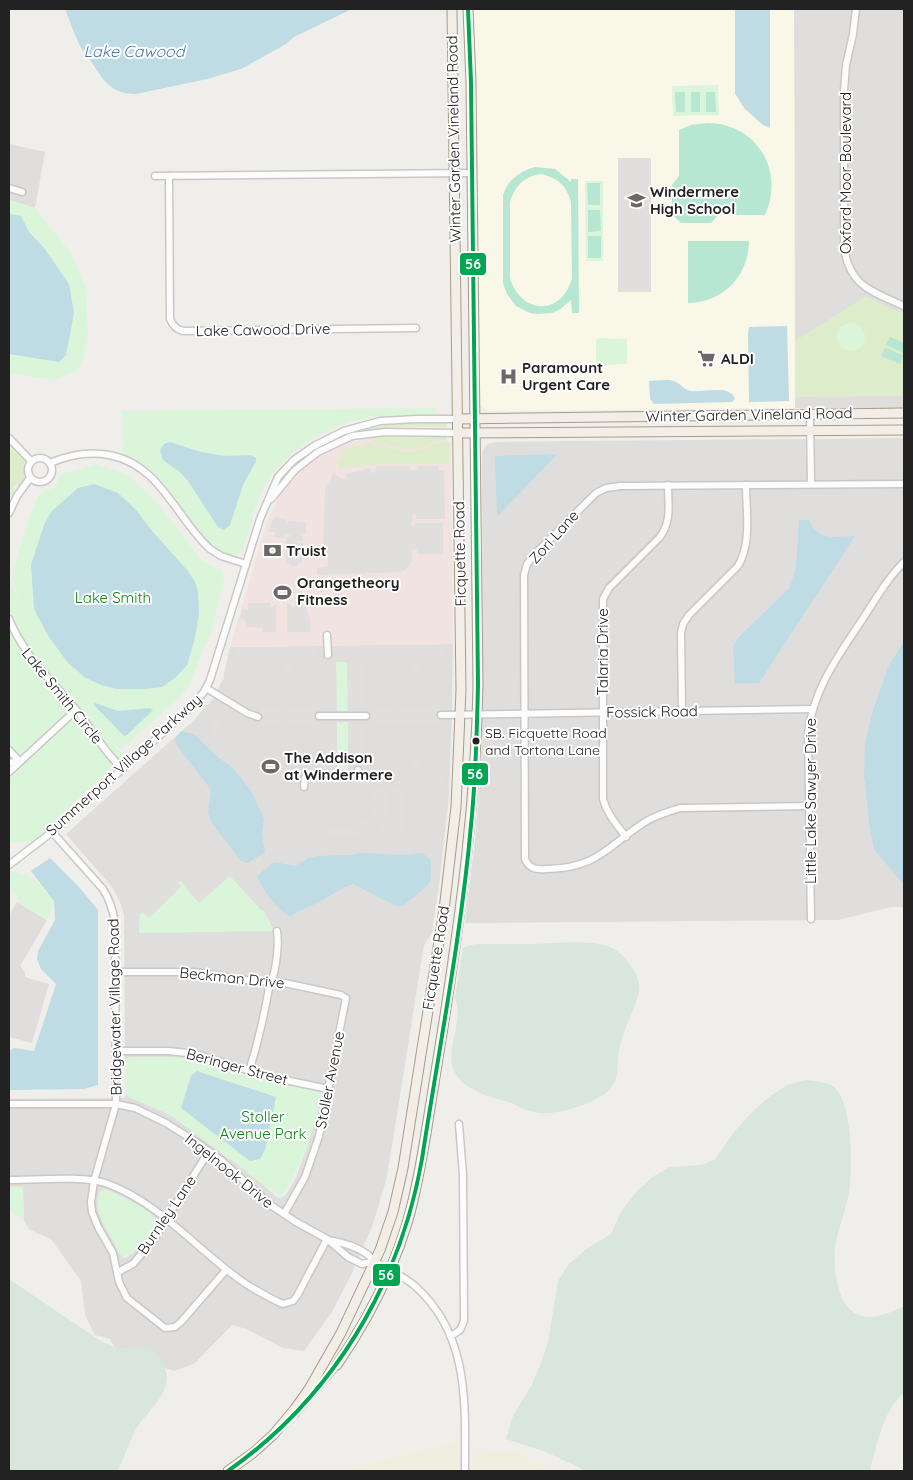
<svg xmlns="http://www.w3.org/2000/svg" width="913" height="1480" font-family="Quicksand,sans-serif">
  <rect width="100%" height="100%" fill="#f0eeeb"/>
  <g fill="#dfdedc" fill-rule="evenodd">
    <path d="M794 9H904V408H795Z"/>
    <path d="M9 144 45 152 35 208 9 200Z"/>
    <path d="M904 438V907H891L838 920 465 923 475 841 481 764 483 700 482 453 486 445 494 442Z"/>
    <path d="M453 644 452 713 449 796 440 877 432 933 424 945 387 1177 373 1224 352 1273 332 1312 304 1351 283 1348 246 1329 232 1325 194 1364 174 1371 165 1368 127 1369 110 1339 95 1335 85 1315 81 1281 51 1239 30 1230 24 1221 23 1187H9V1099L125 1098 126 1092 129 1097 163 1111 188 1125 228 1154 278 1198 285 1196 296 1178 311 1135 246 1076 211 1064 175 1057H131L127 1058 125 1062 124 915 120 902 112 887 66 834 192 722 212 700 223 679 230 647ZM99 1212 152 1230 132 1254 124 1258 120 1254Z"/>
    <path d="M17 902 47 920 20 966 25 972V977L49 984 32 1043 9 1037V916Z"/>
  </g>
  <path fill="#f1e3e1" d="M382 437H437L451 442 453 644 230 647 267 521 279 497 297 475 317 458 350 442Z"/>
  <path fill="#f8f7e8" d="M474 9H794L795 408 488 411 480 404Z"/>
  <g fill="#efefdf">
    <path d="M457 1441V1471H340Z"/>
    <path d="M473 1450 518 1451 549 1471H473Z"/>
  </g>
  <g fill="#ddeccb">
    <path d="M866 296 904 314V396L795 397V341Z"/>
    <path d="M390 422H445L447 424 446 427C420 427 392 425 366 430 352 432 339 439 325 444L339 435Z"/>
    <path d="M382 436 447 437V440L435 441 425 446 412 450 373 442 372 438Z"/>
    <path d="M371 443 405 452 418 451 435 443H449V464H383L339 468 337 461 341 459 340 450Z"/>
    <path d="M9 446 22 457 21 459H24V480L20 482 21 483 20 485 14 486 15 489 9 500Z"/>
  </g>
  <g fill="#d9e6de">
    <path d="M569 942C598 943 619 942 634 971 638 978 640 984 639 992 636 1006 628 1021 623 1035 622 1040 620 1045 619 1050 617 1060 619 1074 614 1083 606 1102 558 1115 539 1113 528 1112 520 1107 511 1103 492 1097 466 1092 455 1073 443 1051 465 1021 455 998L463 948C474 942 486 944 498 944 522 944 546 944 569 942Z"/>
    <path d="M805 1080C814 1081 827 1081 834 1087 852 1102 852 1161 850 1183 849 1203 840 1222 836 1242 832 1265 836 1316 868 1317 881 1317 893 1311 904 1306V1393C884 1408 876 1447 870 1471H586L544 1451 506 1439 512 1418 532 1384 541 1363 548 1342 558 1281 569 1264 586 1249 611 1234 622 1210 638 1190 654 1176 670 1167 702 1165 715 1159 734 1132 751 1113 769 1097 787 1085Z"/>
    <path d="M9 1279 102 1342C107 1343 112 1347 117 1348 128 1349 140 1345 151 1349 156 1351 161 1358 163 1363 177 1390 149 1408 136 1429 129 1442 124 1457 118 1471H9Z"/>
  </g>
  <g fill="#daf5da">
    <path d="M718 85 719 115 673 116 672 86Z"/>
    <path d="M585 181H603V261H586Z"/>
    <path d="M9 200 35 208 71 254 86 289 88 337 79 370 52 380 12 373 9 376Z"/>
    <circle cx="851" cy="337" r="14"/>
    <path d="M599 338 627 339V361L626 364 598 365 596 361V340Z"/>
    <path d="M435 408 436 415C413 416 389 414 367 418 322 426 272 458 257 503 252 516 246 549 237 556L221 552 209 544C179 511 167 472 123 453L122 411Z"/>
    <path d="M96 464 127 474 159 505 202 561 222 571 224 581 210 634 188 687 178 699 120 750 79 703 123 756 34 841 9 843V574L19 608 12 575 29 517 40 493 55 487 61 474Z"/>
    <path d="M336 662H347L348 711H337Z"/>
    <path d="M337 722 341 723 342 725V722H348V772H337Z"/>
    <path d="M11 871C34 875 41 884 54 902L47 920 19 903 16 893H11L10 887Z"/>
    <path d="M183 872 207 896 230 876 261 910 264 911 274 931 139 933 140 914Z"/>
    <path d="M131 1057H175L194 1059 323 1093 307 1150 282 1198 170 1115 128 1097 126 1092 125 1062 127 1058Z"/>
    <path d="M9 1187H23L24 1221 9 1210Z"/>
    <path d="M106 1189C116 1194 150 1209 155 1218 157 1223 155 1226 152 1230L127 1258 123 1257 120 1254C112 1237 90 1210 100 1191Z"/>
  </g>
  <g fill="#b7e6d2" fill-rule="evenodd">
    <path d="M675 92H685V112H676Z"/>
    <rect x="691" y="92" width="9" height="20"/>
    <path d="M706 92H715L716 112H706Z"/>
    <path d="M707 123C757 123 785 171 765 215H718L711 223H681L672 214V185L679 176V130L691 125Z"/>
    <path d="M535 167 555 169 571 182V179H578L579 313H572L571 300 559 310 552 313 537 314 530 313 516 306 507 294 503 283V195C508 180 520 171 535 167ZM541 174C558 178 566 185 571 202L572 278C562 316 521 315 510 278V202C516 185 523 177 541 174Z"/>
    <path d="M587 183H600V205H588Z"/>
    <path d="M588 210H600L601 231 588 232Z"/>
    <rect x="588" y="236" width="13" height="22"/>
    <path d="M688 241H749C749 275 723 303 688 303Z"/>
    <path d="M890 337 904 343V353L886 345Z"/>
    <path d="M885 348 903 355 900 364 881 356Z"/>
  </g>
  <g fill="#e0dfde">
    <rect x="618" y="158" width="33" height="134"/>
    <path d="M376 466H410L411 470H418V466H439V471H444L445 519H416V515L413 514 411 525 415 528V523H443V554H417V549H412V560L409 565 405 570 399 572 317 575V568L328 566V553L323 552 325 490 334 472 338 477 346 479 347 478 346 474 370 468 372 473 376 472Z"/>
    <path d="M275 516 285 519 287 526 288 521 306 522V534H298L303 535V541H297L298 543H303L302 563H298V566H290V564H286V538L291 536 285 533 284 538 275 537V532H268L274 517Z"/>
    <path d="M248 603H270L271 607H272L276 604V632H263V628L248 627 244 620 240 619 242 609 248 610Z"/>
    <path d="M287 603 293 607H295V603H302L303 607 306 606 308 617H310L311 632H287Z"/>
    <path d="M390 646H415L417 651V646H443V655H334L335 647H360L361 652 362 647H388L389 652Z"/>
    <path d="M289 647 290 652 291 647H316V656H236L235 648H261L262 653 263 648Z"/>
    <path d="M392 662H400V672H411V662H419V676H414V681H397V676H392Z"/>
    <path d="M265 663H273V673H285V663H292V677H287V682H271V677H265Z"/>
    <path d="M319 663H335V686L330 687 335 688V709L319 710V689L324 688 319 687Z"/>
    <path d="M349 663H365V686L360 687 365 689 366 710 350 709 349 688 354 687 349 686Z"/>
    <path d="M314 708V725H289L287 720 286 725H261V709H286L287 714 288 709Z"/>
    <path d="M371 708H396L398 713 399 708H424L426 713V708H440L441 724H427L426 719 424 724H399L398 719 397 724H371Z"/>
    <path d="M220 714 224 718 218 726 217 733 222 736 228 734 238 723 243 728 231 740 224 743 217 742 218 737 214 739 210 733 211 725Z"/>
    <path d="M320 723H335V749L331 750 336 751V770H320V749L325 748 320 747Z"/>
    <path d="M350 723H366V747L361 748 366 749V770H350V751L355 750 350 749Z"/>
    <path d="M398 751H414L415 757H419L420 771H412L411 760 402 761V771H393V757H398Z"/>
    <path d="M407 778H443V785H427L425 780 424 785H408Z"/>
    <path d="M374 780V786H348L347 781 346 786H323L322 781Z"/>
    <path d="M304 787H312L313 801 308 802 313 803V817H297V808H304Z"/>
    <path d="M402 788V821L404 834H379V827H382L381 819H374L377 834 351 835 350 830 349 835H323V827H314V819H326L327 827H358V819H374V805L379 804 374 803 373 789H389V803L385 804 390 805V817H385V821L387 823V818H394L395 823 398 821V817H393V805L398 804 393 803V789Z"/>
    <path d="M182 869 207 896 199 903 185 887 182 882H179L178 883 181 887 179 889 149 918 140 909 172 881Z"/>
  </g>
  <g fill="#bfdbe3">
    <path d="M65 9H352L294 37 286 44 241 69 207 79 136 94C109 94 102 78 89 58 86 54 82 50 80 46 74 34 70 21 65 9Z"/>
    <path d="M735 9H770V128L763 125 745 109 735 94Z"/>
    <path d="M9 214 21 216 29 232 44 248 69 284 74 313 66 355 59 362 9 354Z"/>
    <path d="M787 326 789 401 749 402 748 333 749 327Z"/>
    <path d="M649 381C657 381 667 379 674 381 680 383 684 390 691 391 703 393 730 384 735 399L732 402 654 404 650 399Z"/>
    <path d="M170 442 201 452 225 456 251 455 256 458V461L243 485 230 525 224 530 218 527 188 481 180 472 163 460 160 450 164 444Z"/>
    <path d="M557 454 497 517 495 456Z"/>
    <path d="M94 484 118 493 136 510 152 531 187 570 195 582 198 592 199 614 195 638 187 665 175 678 162 687 145 689H117L101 685 86 678 68 663 49 637 34 609 31 565 44 525 51 512 78 488Z"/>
    <path d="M799 520H809C820 543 833 536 855 536L759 683H735L733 646 738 638 790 587 796 566Z"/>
    <path d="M904 642V885L874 849 870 829 864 775 865 744 873 710 889 665Z"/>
    <path d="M95 703 118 711 150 708 153 710 127 735 124 736 95 706 94 704Z"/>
    <path d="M182 731 194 734 219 758 233 768 252 792 264 819 262 834 265 852C260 855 252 861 247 863L241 861 211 822 208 812 211 790C206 782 175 745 175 741 175 736 179 734 182 731Z"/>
    <path d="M360 853 404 855 422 853 431 860V873L430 882 426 887 404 905 398 907 353 884C341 888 332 895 321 901 311 906 299 910 290 917 276 908 263 891 257 876L274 862 295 866 308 858 317 856 349 855Z"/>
    <path d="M50 858 79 887 98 910V1085L84 1089 9 1090V1051L14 1048 34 1051 56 984 41 969 37 959 38 951 55 920 54 901 31 871Z"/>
    <path d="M197 1071 276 1097 265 1150 260 1159 250 1161 181 1108 191 1076Z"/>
  </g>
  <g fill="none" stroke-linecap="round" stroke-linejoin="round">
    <defs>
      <g id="minor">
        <path d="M856 9 853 34 846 65 844 90V248C850 287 872 291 904 306"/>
        <path d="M155 176 472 173"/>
        <path d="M169 176 170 319C173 326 176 329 183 331L416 328"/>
        <path d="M9 188 22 192"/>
        <path d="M810 415 811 484"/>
        <path d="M9 438 31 461"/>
        <circle cx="40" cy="470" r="12"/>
        <path d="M50 463C69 455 88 451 109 455 160 464 176 518 210 549L221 556 246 564"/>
        <path d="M271 499 295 470 318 452 352 436 385 432 458 433"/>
        <path d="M9 513 17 496 30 478"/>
        <path d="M9 619C24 656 52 681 77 711 86 722 93 734 102 745 108 754 115 761 122 769"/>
        <path d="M327 635 328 655"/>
        <path d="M206 688 247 713 258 717"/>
        <path d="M682 712 681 633 683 624 689 615 738 566C752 543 746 511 746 485"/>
        <path d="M441 715 812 709"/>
        <path d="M319 716H366"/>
        <path d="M9 750 19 761"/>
        <path d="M9 763 19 761"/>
        <path d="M358 770V777"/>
        <path d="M9 772 76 710"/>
        <path d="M304 787 305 777"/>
        <path d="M809 806 680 808C668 812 656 815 645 822 606 847 598 868 547 869 537 870 529 869 525 859L524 575 527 564 534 555 596 493 606 488 620 486 904 484"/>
        <path d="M52 832 103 889C110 900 113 910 115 923L116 1104 94 1181 91 1202 92 1212 98 1227 113 1253 119 1282 127 1298 165 1328 175 1327 181 1322 226 1270"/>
        <path d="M626 837C617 825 607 814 603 799V599L609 588 660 537C672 520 668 506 668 485"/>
        <path d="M9 865 52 832 186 712 204 692 210 680 260 519 278 477 294 460 314 446 344 431 380 421 417 419H458"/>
        <path d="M811 919 808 733C814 687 839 655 864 617 876 598 888 578 904 562"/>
        <path d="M116 972H194L252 981 280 982 341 995 346 998 319 1136 305 1177 284 1214"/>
        <path d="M116 1051H169L196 1054 266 1076 328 1089"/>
        <path d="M249 1071C258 1043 264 1016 269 988 270 983 273 978 274 973 277 959 279 945 277 931"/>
        <path d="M9 1104H116L135 1108 166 1123 196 1142 222 1161 272 1206 296 1222 327 1239 348 1257 362 1264 376 1261"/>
        <path d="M9 1180C34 1180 85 1175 108 1184 160 1203 200 1253 246 1284 258 1291 270 1299 283 1304L293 1301 297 1296 327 1239"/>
        <path d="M328 1240C341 1242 357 1247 367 1254 370 1256 373 1260 376 1262 389 1270 403 1276 415 1286 470 1335 465 1404 465 1471"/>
        <path d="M118 1272 133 1264 154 1239 209 1151"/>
        <path d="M451 1336 460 1330 464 1321 463 1175 459 1124"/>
        <path d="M295 1414 337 1365"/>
      </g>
      <g id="major">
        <path d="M458 419 904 413"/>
        <path d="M458 433 904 430"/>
        <path d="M337 1365C367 1321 393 1271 408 1220 417 1189 422 1158 427 1127 433 1090 439 1052 445 1015 462 903 476 798 478 684L471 82 468 9"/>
        <path d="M228 1471 253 1453 273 1435 294 1410 309 1389 341 1333 380 1250 393 1212 403 1168 444 910 456 807 461 690 452 9"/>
      </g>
    </defs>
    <use href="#minor" stroke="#c9c8c7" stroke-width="9"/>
    <use href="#major" stroke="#a79c86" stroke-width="11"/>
    <use href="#minor" stroke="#fdfcfc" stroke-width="6"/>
    <use href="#major" stroke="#f3ede7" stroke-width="9"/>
    <defs>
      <path id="bus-1" d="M228 1471C332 1398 400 1285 422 1159 439 1048 461 937 471 825 476 778 477 731 478 684L471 82 468 9"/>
    </defs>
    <use href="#bus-1" stroke="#fff" stroke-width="8"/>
    <use href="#bus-1" stroke="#00a651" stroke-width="4"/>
  </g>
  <defs>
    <symbol id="school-bare" viewBox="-9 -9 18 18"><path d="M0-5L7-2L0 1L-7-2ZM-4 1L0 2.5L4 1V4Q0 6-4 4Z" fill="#6a6968" stroke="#fff" stroke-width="2.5" paint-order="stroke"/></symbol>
    <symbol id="supermarket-bare" viewBox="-9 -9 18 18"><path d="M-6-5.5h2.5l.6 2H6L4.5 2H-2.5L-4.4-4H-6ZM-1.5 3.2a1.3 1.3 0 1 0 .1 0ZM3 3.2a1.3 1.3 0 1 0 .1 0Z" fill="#6a6968" stroke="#fff" stroke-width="2.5" paint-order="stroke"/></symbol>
    <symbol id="hospital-bare" viewBox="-9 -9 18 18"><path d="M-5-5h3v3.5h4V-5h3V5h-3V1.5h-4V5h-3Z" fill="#6a6968" stroke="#fff" stroke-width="2.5" paint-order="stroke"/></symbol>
    <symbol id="bank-bare" viewBox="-9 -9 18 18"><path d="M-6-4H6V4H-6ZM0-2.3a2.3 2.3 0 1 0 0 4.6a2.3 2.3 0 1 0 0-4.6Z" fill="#6a6968" stroke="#fff" stroke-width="2.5" paint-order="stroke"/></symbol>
    <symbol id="stadium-bare" viewBox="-9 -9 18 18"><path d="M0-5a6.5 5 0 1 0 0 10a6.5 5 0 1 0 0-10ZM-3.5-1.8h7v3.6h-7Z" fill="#6a6968" stroke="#fff" stroke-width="2.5" paint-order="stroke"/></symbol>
  </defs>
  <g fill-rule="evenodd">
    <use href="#school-bare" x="624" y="188" width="25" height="25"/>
    <use href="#supermarket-bare" x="694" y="346" width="25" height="25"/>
    <use href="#hospital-bare" x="496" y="364" width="25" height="25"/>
    <use href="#bank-bare" x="260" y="538" width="25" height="25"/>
    <use href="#stadium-bare" x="270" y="580" width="25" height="25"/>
    <use href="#stadium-bare" x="258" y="754" width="25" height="25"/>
  </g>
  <circle fill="#222" stroke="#fff" stroke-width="2" cx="476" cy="741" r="4.5"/>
  <g text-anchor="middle" stroke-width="4" stroke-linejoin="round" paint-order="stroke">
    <g font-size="14" fill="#222" stroke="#fff" text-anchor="start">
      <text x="485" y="738">SB. Ficquette Road<tspan x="485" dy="17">and Tortona Lane</tspan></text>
    </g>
    <g font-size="15" fill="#222" stroke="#fff">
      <text transform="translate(454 139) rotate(-91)" y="5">Winter Garden Vineland Road</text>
      <text transform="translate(846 173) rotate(-90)" y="5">Oxford Moor Boulevard</text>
      <text transform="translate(263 330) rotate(-1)" y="5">Lake Cawood Drive</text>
      <text transform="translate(749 415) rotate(-1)" y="5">Winter Garden Vineland Road</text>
      <text transform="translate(554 537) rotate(-48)" y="5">Zori Lane</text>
      <text transform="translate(460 554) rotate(-91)" y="5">Ficquette Road</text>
      <text transform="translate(603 652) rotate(-90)" y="5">Talaria Drive</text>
      <text transform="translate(62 696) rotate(51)" y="5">Lake Smith Circle</text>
      <text transform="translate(652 712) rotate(-1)" y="5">Fossick Road</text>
      <text transform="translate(124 765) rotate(-42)" y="5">Summerport Village Parkway</text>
      <text transform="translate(811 801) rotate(-90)" y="5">Little Lake Sawyer Drive</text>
      <text transform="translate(436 958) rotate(-81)" y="5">Ficquette Road</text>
      <text transform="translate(232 978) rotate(6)" y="5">Beckman Drive</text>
      <text transform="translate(115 1007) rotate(-91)" y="5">Bridgewater Village Road</text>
      <text transform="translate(237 1067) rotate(15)" y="5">Beringer Street</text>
      <text transform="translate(330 1080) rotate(-79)" y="5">Stoller Avenue</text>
      <text transform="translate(229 1171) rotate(39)" y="5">Ingelnook Drive</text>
      <text transform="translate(167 1215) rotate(-56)" y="5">Burnley Lane</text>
    </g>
    <g font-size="15" font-weight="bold" fill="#222" stroke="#fff" text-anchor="start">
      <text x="650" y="197">Windermere<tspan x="650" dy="17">High School</tspan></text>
      <text x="721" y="364">ALDI</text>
      <text x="522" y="373">Paramount<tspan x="522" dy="17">Urgent Care</tspan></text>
      <text x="286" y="556">Truist</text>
      <text x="297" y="588">Orangetheory<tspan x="297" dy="17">Fitness</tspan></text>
      <text x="284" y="763">The Addison<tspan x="284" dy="17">at Windermere</tspan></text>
    </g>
    <g font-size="15" fill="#0c8416" stroke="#fff">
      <text x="113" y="603">Lake Smith</text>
      <text x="263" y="1122">Stoller<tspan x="263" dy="17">Avenue Park</tspan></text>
    </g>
    <g font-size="16" font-style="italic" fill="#4a7aab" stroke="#fff">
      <text x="134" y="57">Lake Cawood</text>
    </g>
  </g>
  <g stroke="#fff" stroke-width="2">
    <rect x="459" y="252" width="28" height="24" rx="5" fill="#00a651"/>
    <rect x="461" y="762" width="28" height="24" rx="5" fill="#00a651"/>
    <rect x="372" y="1263" width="29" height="24" rx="5" fill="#00a651"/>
  </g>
  <g font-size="14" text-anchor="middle" font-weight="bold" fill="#fff">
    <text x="473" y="269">56</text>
    <text x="475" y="779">56</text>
    <text x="386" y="1280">56</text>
  </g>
  <rect width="913" height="1480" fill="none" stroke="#222222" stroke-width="20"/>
</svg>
